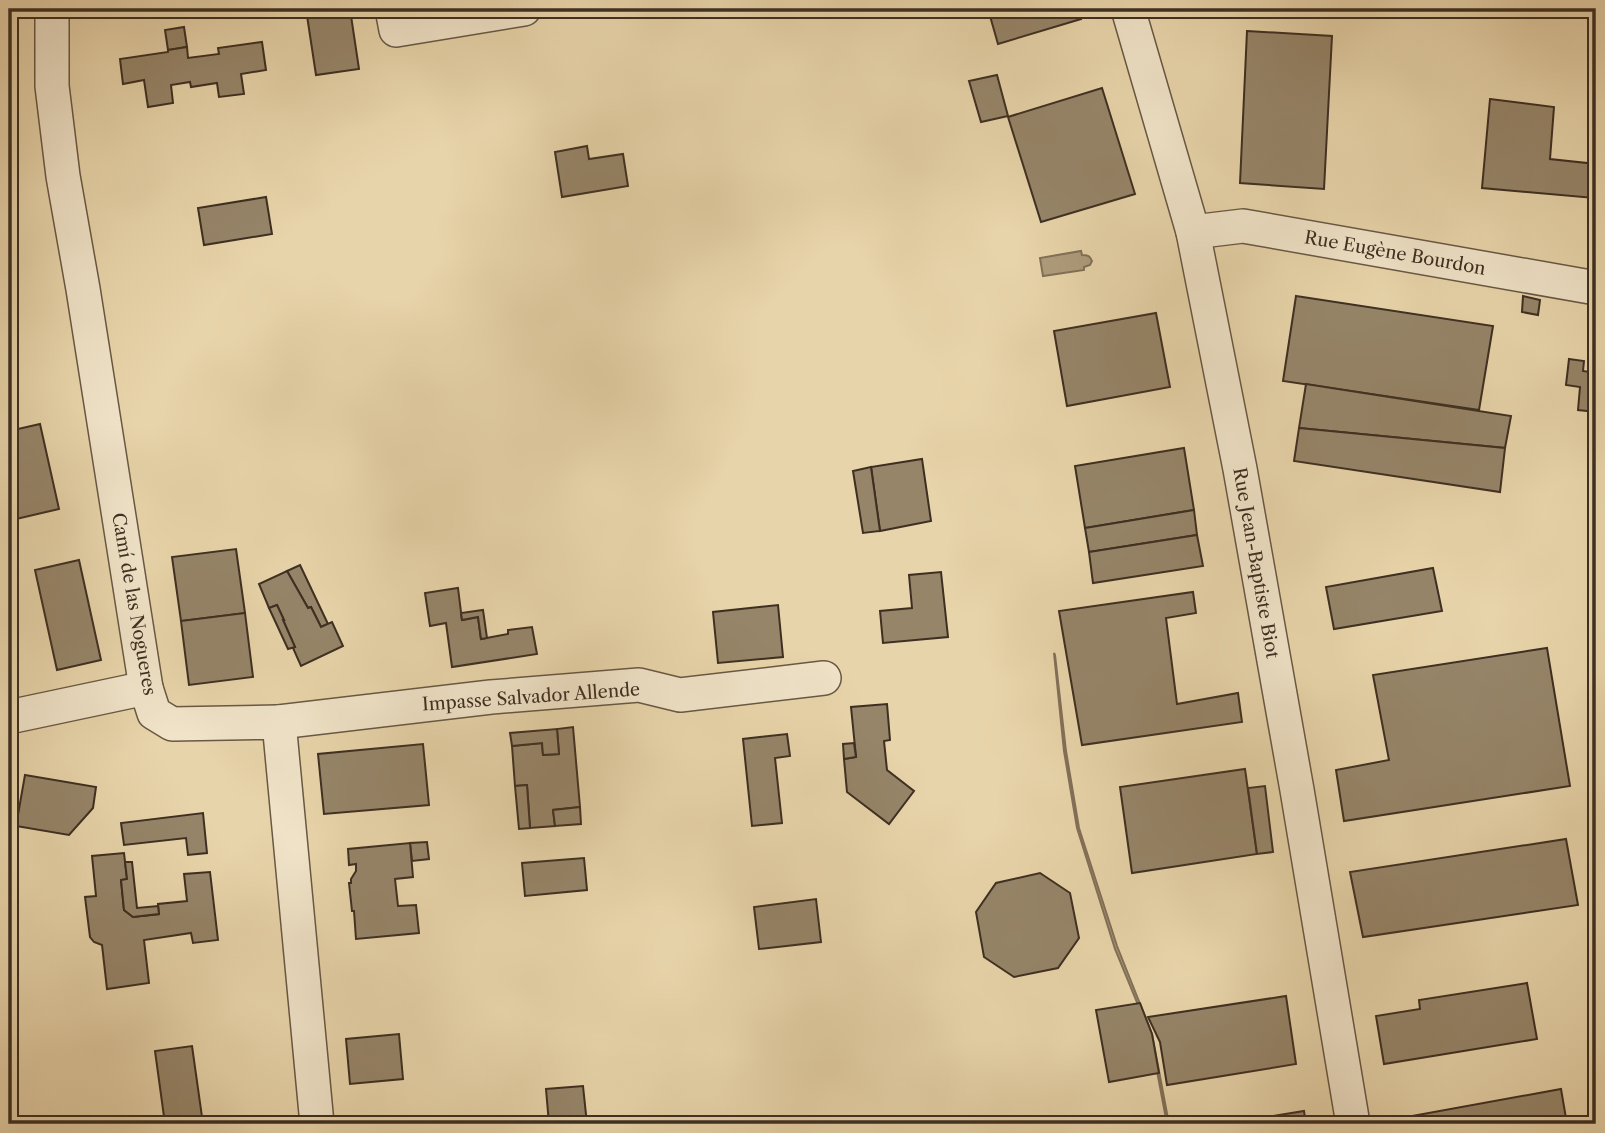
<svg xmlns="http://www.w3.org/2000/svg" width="1605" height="1133" font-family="'Libre Caslon Text',serif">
  <rect width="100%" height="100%" fill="#e8d4aa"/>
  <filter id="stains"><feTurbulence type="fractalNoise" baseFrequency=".00286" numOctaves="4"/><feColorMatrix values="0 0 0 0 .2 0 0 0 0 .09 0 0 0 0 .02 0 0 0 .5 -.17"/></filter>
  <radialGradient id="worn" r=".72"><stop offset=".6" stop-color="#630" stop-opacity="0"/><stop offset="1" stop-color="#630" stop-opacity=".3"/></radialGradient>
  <g fill="#ae9c7c" stroke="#817058" stroke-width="2">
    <path d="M1081 251 1082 255C1088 255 1090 256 1092 261L1090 265 1084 267V270L1043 276 1040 258Z"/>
    <path d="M1054 653 1055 655 1066 751 1079 828 1117 946 1152 1034 1169 1124H1167L1150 1034 1115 949 1077 828 1064 751Z"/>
  </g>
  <g fill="#968569" stroke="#3e2f22" stroke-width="2">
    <path d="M306 9H350L359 69 316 75Z"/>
    <path d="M988 9H1078L1081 19 998 44Z"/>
    <path d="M184 27 187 47 168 50 165 30Z"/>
    <path d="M1247 31 1332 36 1324 189 1240 183Z"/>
    <path d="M262 42 266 70 241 74 244 94 219 97 217 83 191 87 190 82 171 85 173 103 148 107 144 80 123 84 120 59 168 52V50L187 47 188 58 219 54 218 48Z"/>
    <path d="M997 75 1008 116 981 122 969 81Z"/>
    <path d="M1102 88 1135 194 1041 222 1008 117Z"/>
    <path d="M1490 99 1554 107 1550 159 1596 164 1594 198 1482 188Z"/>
    <path d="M587 146 589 159 623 154 628 186 562 197 555 152Z"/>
    <path d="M266 197 272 234 204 245 198 208Z"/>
    <path d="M1296 296 1493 326 1479 410 1283 381Z"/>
    <path d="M1523 296 1540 300 1538 315 1522 312Z"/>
    <path d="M1156 313 1170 387 1067 406 1054 331Z"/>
    <path d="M1569 359 1584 361 1583 371 1596 373V412L1578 410 1580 387 1566 385Z"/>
    <path d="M1306 384 1511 416 1505 448 1299 428Z"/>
    <path d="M40 424 59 509 16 519 9 489V431Z"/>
    <path d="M1299 428 1505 448 1500 492 1294 461Z"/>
    <path d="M1184 448 1194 510 1085 528 1075 466Z"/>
    <path d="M922 459 931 521 880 531 871 467Z"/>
    <path d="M871 467 880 531 863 533 853 471Z"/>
    <path d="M1194 510 1197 535 1089 552 1085 528Z"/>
    <path d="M1197 535 1203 566 1093 583 1089 552Z"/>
    <path d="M236 549 245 613 181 621 172 557Z"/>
    <path d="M79 560 101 660 57 670 35 570Z"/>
    <path d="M300 565 328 624 321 627 311 607 308 608 287 571Z"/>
    <path d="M1433 568 1442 611 1334 629 1326 587Z"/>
    <path d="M287 571 308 608 311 607 321 627 332 622 343 646 301 666 293 648 295 647 283 620H284L277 605 269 608 259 584Z"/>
    <path d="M941 572 948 637 883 643 880 611 912 608 909 575Z"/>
    <path d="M458 588 462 620 478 617 481 639 508 634V630L532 627 537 654 452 667 446 623 430 626 425 593Z"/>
    <path d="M1193 592 1196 613 1166 618 1177 704 1238 693 1242 722 1082 745 1059 611Z"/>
    <path d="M277 605 284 620H283L295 647 288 649 269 608Z"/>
    <path d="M778 605 783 657 718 663 713 612Z"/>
    <path d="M483 610 487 638 481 639 478 617 462 620 461 613Z"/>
    <path d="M245 613 253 677 189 685 181 621Z"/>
    <path d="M1547 648 1570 786 1344 821 1336 770 1389 760 1373 675Z"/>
    <path d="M887 704 890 740 884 741 887 770 914 791 889 824 847 792 844 759 856 757 851 707Z"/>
    <path d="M573 727 580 807 553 810 555 826 530 828 527 785 515 786 512 746 542 743 543 755 559 754 557 729Z"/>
    <path d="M557 729 559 754 543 755 542 743 512 746 510 733Z"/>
    <path d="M787 734 790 756 775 758 782 823 752 826 743 739Z"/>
    <path d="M854 743 856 757 844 759 843 744Z"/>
    <path d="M423 744 429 805 324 814 318 754Z"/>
    <path d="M1245 769 1257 854 1132 873 1120 787Z"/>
    <path d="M25 775 96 787 93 808 69 835 16 826Z"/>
    <path d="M527 785 530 828 519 829 515 786Z"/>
    <path d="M1265 786 1273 852 1257 854 1248 788Z"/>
    <path d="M580 807 581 824 555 826 553 810Z"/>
    <path d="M203 813 207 853 188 855 186 838 124 845 121 823Z"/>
    <path d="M1566 839 1578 905 1363 937 1350 872Z"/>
    <path d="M427 842 429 859 412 861 410 843Z"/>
    <path d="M410 843 413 877 395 879 398 906 416 905 419 933 356 939 354 911H352L349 883H351V879L356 871V864L349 865 348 849Z"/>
    <path d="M124 853 127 879 121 880 124 910 133 917 159 914 158 904 187 901 184 874 210 872 218 940 193 943 191 933 144 940 149 983 107 989 102 945 94 942 90 937 85 897 96 896 92 856Z"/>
    <path d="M584 858 587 890 525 896 522 863Z"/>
    <path d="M125 862H132L137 908 158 906 159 914 133 917 124 910 121 880 127 879Z"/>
    <path d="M1040 873 1070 893 1079 938 1058 968 1014 977 984 957 976 912 996 883Z"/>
    <path d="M816 899 821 942 759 949 754 907Z"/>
    <path d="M1527 983 1537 1039 1384 1064 1376 1016 1420 1009 1419 1000Z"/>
    <path d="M1286 996 1296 1064 1167 1085 1160 1042 1148 1017Z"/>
    <path d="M1140 1003 1152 1034 1159 1073 1109 1082 1096 1010Z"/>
    <path d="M399 1034 403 1079 350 1084 346 1039Z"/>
    <path d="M192 1046 203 1124H165L155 1051Z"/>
    <path d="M583 1086 587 1124H549L546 1089Z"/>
    <path d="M1561 1089 1567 1124H1391L1390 1120Z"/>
    <path d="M1304 1111 1306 1124H1225Z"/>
  </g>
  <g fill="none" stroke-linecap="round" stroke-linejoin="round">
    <defs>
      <g id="minor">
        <path d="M52 9V86L63 176 83 289 146 688 154 713 172 724 279 722 317 1124"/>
        <path d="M392 9 396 30 524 9"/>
        <path d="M1128 9 1193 232 1240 469 1297 790 1353 1124"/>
        <path d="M1193 232 1243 226 1596 288"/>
        <path d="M9 717 146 688"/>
        <path d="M279 722 491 697 639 685 680 695 824 678"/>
      </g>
    </defs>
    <use href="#minor" stroke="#685844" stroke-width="36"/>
    <use href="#minor" stroke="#f0e3c8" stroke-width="33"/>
  </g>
  <g text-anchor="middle" stroke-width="6" stroke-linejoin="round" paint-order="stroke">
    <g font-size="18" fill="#3e2f22" stroke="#f0e3c8">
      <text transform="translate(1395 253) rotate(10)" y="6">Rue Eugène Bourdon</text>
      <text transform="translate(1256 563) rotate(80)" y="6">Rue Jean-Baptiste Biot</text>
      <text transform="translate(134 604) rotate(80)" y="6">Camí de las Nogueres</text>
      <text transform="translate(531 697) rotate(-4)" y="6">Impasse Salvador Allende</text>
    </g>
  </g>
  <rect width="1605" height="1133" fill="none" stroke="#e8d4aa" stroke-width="35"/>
  <rect x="10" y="10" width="1584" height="1112" fill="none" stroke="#3e2f22" stroke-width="3.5"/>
  <rect x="18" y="18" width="1570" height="1098" fill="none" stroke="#3e2f22" stroke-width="2"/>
  <rect width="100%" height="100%" filter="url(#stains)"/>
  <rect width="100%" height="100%" fill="url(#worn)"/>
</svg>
